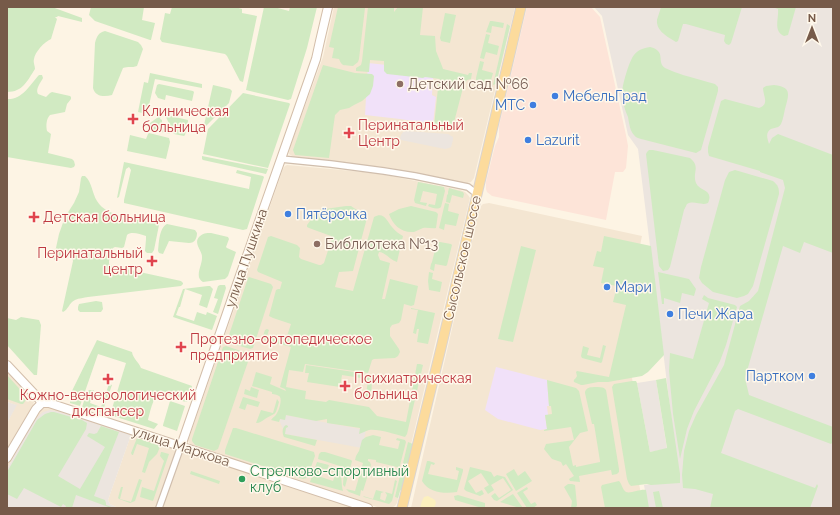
<svg xmlns="http://www.w3.org/2000/svg" width="840" height="515" font-family="Raleway,sans-serif">
  <rect width="100%" height="100%" fill="#fdf4e4"/>
  <g fill="#f4e6d2">
    <path d="M334 7H515L474 178 471 182 467 183H461L391 168 296 158 292 156 289 154 290 147 323 57Z"/>
    <path d="M287 165 374 173 391 176 460 190 465 192 468 195 470 198 397 503 395 506 391 508 377 507 191 446 188 441 283 169 285 166Z"/>
    <path d="M489 203 642 236 621 336 632 378 650 482 639 484 644 508H411L478 215 481 206 483 204Z"/>
    <path d="M7 370 33 397 34 402 32 408 7 451V423L16 405 7 402Z"/>
    <path d="M45 407H51L359 508H118L110 504 108 500 131 435 34 420 7 469V465L36 415Z"/>
  </g>
  <path fill="#fde4d8" d="M527 7H591L600 17 626 135 628 146 626 168 623 172H615L606 220 492 196 487 192 486 189V182L495 146 499 137V126Z"/>
  <g fill="#ece5df">
    <path d="M594 7H833V508H648L644 485 679 480 638 149 628 135 602 16Z"/>
    <path d="M407 131 448 134 453 137V140L451 147 449 148 445 149 401 140 400 138 401 135 403 132Z"/>
    <path d="M656 380 667 449 650 452 637 383Z"/>
    <path d="M7 402 17 405 7 423Z"/>
    <path d="M50 410 60 412 131 435 108 500 110 504 118 508H7V469L34 420 43 412Z"/>
    <path d="M285 415 366 430 362 448 285 434 280 422V420Z"/>
  </g>
  <g fill="#f1e1f9">
    <path d="M434 61 432 95 436 97 433 124 400 119 365 115 368 63 387 65Z"/>
    <path d="M496 367 547 380 549 406H547L548 415H545L547 429 540 430 498 419 485 410Z"/>
  </g>
  <g fill="#d1eac2">
    <path d="M7 7H52L82 18V22L58 16 57 17H55L57 19 51 39C44 42 35 52 34 59 33 62 35 66 35 69 27 81 23 92 7 92Z"/>
    <path d="M91 7H144L142 20 155 23 151 40H150L95 21 89 15Z"/>
    <path d="M172 7H235L242 9V13L257 16 243 82 240 81 227 56 225 54 162 42 160 39 165 13 170 14Z"/>
    <path d="M264 7H274L289 11 290 7H317L307 48 291 99 288 100 246 90Z"/>
    <path d="M338 7H364L365 8 359 59 358 62 353 66C344 65 342 67 339 59L332 58 334 48 329 47Z"/>
    <path d="M368 7H394V12L398 7H423L420 35 435 36 436 51 442 66 443 69 468 75 469 73H472L471 79 467 80 464 84 453 126 449 131C444 131 436 131 434 126L438 88 439 82 440 79 425 77 423 78 387 74 384 71V61L370 60 369 72 356 71V68L361 65 362 61Z"/>
    <path d="M661 7H742L731 43 729 45 726 44 724 41 725 35 686 24H683L678 41 676 42C668 37 656 31 657 20 658 16 660 11 661 7Z"/>
    <path d="M772 7H796L788 35 784 36C773 31 779 19 778 9Z"/>
    <path d="M445 13 456 15 450 43 441 41 440 38Z"/>
    <path d="M490 21H492L504 23 503 28 492 26 491 33 486 32Z"/>
    <path d="M507 24 510 26 496 84 493 85Z"/>
    <path d="M105 31 138 42 141 45 143 49 137 66C132 68 128 66 123 68L112 95C105 97 95 97 93 88L95 43C97 36 98 33 105 31Z"/>
    <path d="M486 34 490 35 488 43 499 46 497 55 486 52 484 59 480 58Z"/>
    <path d="M650 47C667 51 656 62 665 68 671 71 678 73 683 75 694 78 704 81 715 84L718 87V91L701 150 696 153 645 140C641 139 636 138 634 135 630 131 629 123 628 117 625 110 622 101 622 93 622 86 629 61 634 55 638 50 643 48 650 47Z"/>
    <path d="M480 61 484 62 482 70 493 73 490 84 476 80V78Z"/>
    <path d="M323 65 355 73 372 74 374 76 373 86 370 94 362 101 354 105 349 108 340 110 335 115 329 158 295 155 293 150Z"/>
    <path d="M150 73 202 84V88L155 79 147 114 138 112 144 82 148 83Z"/>
    <path d="M39 75H42L43 78C41 82 35 89 38 94L46 97 50 93 52 92 70 96 71 97V99L67 104 65 112 50 115C46 119 46 126 47 131L51 134 48 153 72 159 74 161 75 165 74 167 71 168 7 157V99C22 100 30 85 39 75Z"/>
    <path d="M159 84 193 91 194 92 192 101 166 95 165 100 158 98 155 93 157 85Z"/>
    <path d="M213 85 230 89 232 91 229 103 206 126 204 125Z"/>
    <path d="M774 85C792 87 789 94 785 109 784 113 783 120 781 124 778 130 771 126 768 132 766 136 768 140 769 144L772 138 778 134 833 155V253L804 242 800 253 783 246 745 378 749 395 833 427V442L831 444 738 409 735 411 721 453 815 488 817 484 818 486 810 508H710L713 494 695 489 683 488 682 475 684 451 689 431 696 415 724 365 740 306 749 301 758 291 785 188 783 180 760 172V171L709 156 708 152V147L721 101 725 99 759 108C770 104 763 96 763 88L766 86Z"/>
    <path d="M243 93 289 103 290 104 268 168 203 154 208 129Z"/>
    <path d="M161 115 160 119 162 120V123L165 124 164 126 167 127 170 134 149 129 150 123Z"/>
    <path d="M165 115H166L188 120V122L185 135 184 136 174 134Z"/>
    <path d="M149 133 169 138 170 142 166 159 127 151 130 135 146 139 148 134Z"/>
    <path d="M649 150H653L690 158C701 167 692 172 696 183 700 192 714 189 708 203 701 206 694 200 687 204L684 210 670 267 668 270 663 271 659 266 646 154 647 152Z"/>
    <path d="M202 156 268 169 266 174 203 160 202 159Z"/>
    <path d="M124 162 249 189 251 177 236 173 237 170 263 176 264 177 247 229 243 230 124 203V200L131 170 129 167 126 169 119 197 117 198Z"/>
    <path d="M735 170 773 181C778 185 779 188 779 194L753 286 748 294 744 296 737 298 713 292 702 283 699 278 701 267 725 180 729 172Z"/>
    <path d="M82 176H85C92 182 92 193 97 201 107 218 139 219 157 223L159 225 154 250 152 253H147L145 251 146 239V236C140 234 131 231 127 235L124 247 122 248 115 247 113 248 109 261V264L112 266 181 281 183 283V284L181 286 88 297C84 298 79 298 75 300 69 303 68 310 63 312L62 311 73 261C73 256 65 255 60 256L58 260 56 261 54 259V257L59 234 65 217 74 203 79 192 81 178Z"/>
    <path d="M418 182 444 187 445 191 441 207C438 210 432 208 428 206L429 204 435 205 437 194 423 191 420 202 427 203 426 206 415 203 414 200Z"/>
    <path d="M449 188 463 192 464 194 463 198 452 195 450 203 446 202 447 195 448 194V192Z"/>
    <path d="M445 203 449 204 448 211 459 214 456 226 445 224 444 230 439 228Z"/>
    <path d="M346 206H351C355 209 364 214 367 218L353 271 339 272 335 287 353 291 374 217C384 211 387 221 392 227 395 231 399 234 403 236L397 262C390 260 385 252 379 252L378 255 380 260 390 263 382 299H385L390 279 418 286 414 305 411 306 404 304 401 320 399 323 392 325 390 328V336L399 349 400 352 398 356 395 358 374 359 372 360 368 373 305 364 303 372 289 370 286 387 306 391 305 399 326 402 329 400 369 407 377 416 406 422 417 364H420L423 365 407 434 405 437C393 434 380 429 369 430 365 431 363 433 359 434L360 428 327 423V419L316 421 286 415 285 420 280 419 279 422 271 420C273 417 276 416 277 413 279 410 282 401 280 397 279 395 274 394 272 394V392L252 386 256 372 272 377 270 384 286 391 285 389 280 387 291 347 262 339 265 330 267 329 269 330 267 336 285 342 291 324 273 318 269 316 276 290 278 289H280L282 282 258 272 257 270 268 237 271 236 297 245 300 248 299 257 301 259 319 265H321L324 263 332 238 331 236 309 228 307 227V225L318 210Z"/>
    <path d="M411 206 436 212 438 214 436 228C432 229 427 227 423 228 420 229 417 231 414 232 401 233 393 225 389 214L399 209Z"/>
    <path d="M167 224 195 230 197 233C197 238 195 243 189 243L169 241 163 254 159 253 158 251C159 243 159 228 167 224Z"/>
    <path d="M211 233 228 237 229 239 226 247 227 248 236 252 228 276 225 279 203 282C194 277 202 266 202 258 203 251 193 244 199 237 203 233 206 233 211 233Z"/>
    <path d="M604 236 651 246 664 355 648 372 642 376 608 382H598L583 385H581L574 382C573 379 576 379 577 376L576 372 577 371 609 377 626 305 613 302 617 286 601 283 604 268 593 266 597 251 601 252Z"/>
    <path d="M437 242H440L451 244 452 245 447 265 446 266 435 264 434 271 430 269 431 264 432 262Z"/>
    <path d="M521 246 536 250 513 342 498 339Z"/>
    <path d="M429 272 433 273 432 279 442 282 440 292 429 290 428 281Z"/>
    <path d="M658 272 689 279 696 289 694 296 682 293 680 303 664 298V304H662Z"/>
    <path d="M249 277 271 284 273 287 253 348 250 349 230 343 228 342V338L248 278Z"/>
    <path d="M220 285H225L226 288 218 314 213 312 218 299 214 298 218 286Z"/>
    <path d="M208 286H210L213 289 207 308 199 305 202 295 185 289 180 307H179L176 315 194 321 197 312 206 315 207 312 217 316 212 330 173 317 183 289Z"/>
    <path d="M704 295 708 298 735 305 737 307 726 345 720 361 694 411 687 429 680 459 673 414 669 371 670 353 693 359 709 303 702 299Z"/>
    <path d="M96 301 102 302 103 309 101 312H80L78 310V307L79 304Z"/>
    <path d="M411 308 435 313 428 344 417 342 419 329H417L416 334 413 333 418 310 411 309Z"/>
    <path d="M21 317 39 320 41 325 37 375H34L7 345V318L16 320Z"/>
    <path d="M97 340 132 352C133 359 139 362 141 368L192 386 187 402C182 401 176 400 172 397 170 396 169 394 167 393 155 385 150 413 148 420L158 424 154 429 110 415 126 363 98 354 80 406 70 403V395Z"/>
    <path d="M603 345 606 346 602 362 601 363 582 358 581 356 583 346 589 348 587 355 600 358Z"/>
    <path d="M226 346 247 353 249 354 250 356 218 449 214 451 195 445 192 441V439L223 347Z"/>
    <path d="M306 365 361 373V378L342 375 340 387 307 382 309 373H305Z"/>
    <path d="M7 375 26 396 27 399 23 404H21L7 399Z"/>
    <path d="M367 376H372C371 385 374 397 365 400L368 381 366 379Z"/>
    <path d="M666 378 680 474V483L651 485 647 484 631 486 629 484 627 479 612 387 614 384 632 381H636L637 383 650 452 667 448 656 380Z"/>
    <path d="M547 380 576 388 579 391 588 431 580 433 569 447 573 466 576 465V467L600 462V461L594 424H592L585 393C585 392 585 391 586 390 588 386 600 387 604 388L606 390 619 469V472L617 474 612 475 611 470 579 476 580 482 570 481 569 479 574 476 566 464 563 466 561 462 552 459 544 449 546 444 574 440 571 427 544 431V430L547 429 545 415 552 414 551 406H549Z"/>
    <path d="M109 384 112 385 102 413 82 407 87 392 89 390H94L90 403 101 407Z"/>
    <path d="M251 387 259 390 257 398 244 394 245 389 250 391Z"/>
    <path d="M243 397 260 402 258 407 247 404 245 410 239 408Z"/>
    <path d="M277 399 279 402C275 416 277 412 265 419 262 421 260 423 256 423L261 410 273 413Z"/>
    <path d="M170 401 185 406 177 431 163 426V425Z"/>
    <path d="M51 412H54L82 420 87 423 86 429 58 476 80 489 105 447 87 436 89 433 94 434 97 433 101 426 119 432 94 496 105 500 106 503V505L114 508H111L76 495 72 508H65L66 506 63 504 61 507 24 488 17 499 7 494V472L37 420 45 414Z"/>
    <path d="M286 425 288 426V427L286 428 285 434 317 440 315 446 284 437C282 433 282 427 286 425Z"/>
    <path d="M233 428H236L314 452 315 456 307 478 303 479 225 454V450Z"/>
    <path d="M373 435 381 437 379 445 398 449 400 441 396 440 397 438 405 440 406 442 398 473H397V467L376 462V460L368 459V461L370 462 371 465 363 491 361 490 360 496 349 492 346 489 355 491 363 463 355 460 356 456 359 451 362 440 366 437Z"/>
    <path d="M137 438 158 445 160 447 157 454 149 462 145 473 142 472 149 448 137 444 133 455H132L131 453Z"/>
    <path d="M408 442 413 444 402 489 400 491 398 498 395 497Z"/>
    <path d="M161 452H162L169 454 153 501 140 497 142 487 154 491 164 461 160 456Z"/>
    <path d="M321 452H325L351 460 352 461 345 487 343 485 344 468 343 467 318 459 319 454Z"/>
    <path d="M427 461H429L435 463 434 465 431 464 428 474 457 480 459 471 456 470V467L463 469V471L457 492C445 494 429 493 422 481Z"/>
    <path d="M317 462 329 465 327 470 320 468 318 476 333 481 336 473 330 470 331 466 340 469C342 473 341 485 343 491L310 482Z"/>
    <path d="M470 467 491 472 494 477 497 475 505 477 513 490 497 501 494 500 491 496 495 493 499 498 511 490 503 478 491 485 494 490 488 494 484 488 489 485 481 473 468 481 476 493 482 490 484 494 480 496 466 491 464 489Z"/>
    <path d="M514 469 518 476 525 471 532 481 516 491 506 474Z"/>
    <path d="M191 471 220 481 219 484 190 474Z"/>
    <path d="M139 479 142 480 135 501 130 503 119 499 118 498 121 487H123L120 499 131 502Z"/>
    <path d="M395 480 397 481 392 501 389 504 364 497 363 496 373 499 376 490 384 492 381 493 380 499 385 501 387 495 385 492 392 494Z"/>
    <path d="M619 481C622 484 622 489 626 492 630 494 640 489 646 490L649 508H605L601 487 602 485Z"/>
    <path d="M568 484H572L575 485 577 505 576 508H571L572 501 564 487Z"/>
    <path d="M527 487 528 489 523 492 531 504 535 502 537 505 533 508H527L517 493Z"/>
    <path d="M659 491 663 508H656L653 492Z"/>
    <path d="M513 494 523 508H520L500 502Z"/>
    <path d="M458 495 485 503V507L482 508 455 500 454 496Z"/>
  </g>
  <path fill="#fcf0be" d="M428 496 435 500 436 503 434 508H420L422 501 424 497Z"/>
  <g fill="none" stroke-linecap="round" stroke-linejoin="round">
    <defs>
      <g id="street">
        <path d="M281 159 331 164 384 171 415 176 468 187 477 194"/>
        <path d="M159 508 181 446"/>
      </g>
      <g id="secondary">
        <path d="M7 365 39 399 42 403"/>
        <path d="M42 403H49L368 508"/>
        <path d="M181 446 237 284 281 159 316 59 320 41 328 7"/>
        <path d="M7 458 36 409 42 403"/>
      </g>
      <path id="primary" d="M402 508 441 348 521 7"/>
    </defs>
    <use href="#street" stroke="#d0bead" stroke-width="8"/>
    <use href="#secondary" stroke="#d3beaa" stroke-width="10"/>
    <use href="#primary" stroke="#dbd4d0" stroke-width="11"/>
    <use href="#street" stroke="#fff" stroke-width="5.5"/>
    <use href="#secondary" stroke="#fff" stroke-width="8"/>
    <use href="#primary" stroke="#fcdb9c" stroke-width="9"/>
  </g>
  <g fill="#8d6e63" stroke="#fff8eb" stroke-width="1.5">
    <circle cx="400" cy="84" r="4"/>
    <circle cx="317" cy="244" r="4"/>
  </g>
  <g fill="#3f7fe0" stroke="#fff8eb" stroke-width="1.5">
    <circle cx="555" cy="96" r="4"/>
    <circle cx="533" cy="105" r="4"/>
    <circle cx="528" cy="140" r="4"/>
    <circle cx="288" cy="214" r="4"/>
    <circle cx="607" cy="287" r="4"/>
    <circle cx="670" cy="314" r="4"/>
    <circle cx="812" cy="376" r="4"/>
  </g>
  <g fill="#e0444e" stroke="#fff8eb" stroke-width="1.5">
    <path d="M131 113h4v4h4v4h-4v4h-4v-4h-4v-4h4z"/>
    <path d="M347 127h4v4h4v4h-4v4h-4v-4h-4v-4h4z"/>
    <path d="M32 211h4v4h4v4h-4v4h-4v-4h-4v-4h4z"/>
    <path d="M150 255h4v4h4v4h-4v4h-4v-4h-4v-4h4z"/>
    <path d="M179 341h4v4h4v4h-4v4h-4v-4h-4v-4h4z"/>
    <path d="M106 373h4v4h4v4h-4v4h-4v-4h-4v-4h4z"/>
    <path d="M343 380h4v4h4v4h-4v4h-4v-4h-4v-4h4z"/>
  </g>
  <circle fill="#2e9e5b" stroke="#fff8eb" stroke-width="1.5" cx="242" cy="479" r="4"/>
  <g text-anchor="middle" stroke-width="3" stroke-linejoin="round" paint-order="stroke">
    <g font-size="14" fill="#785e54" stroke="#fff8eb" text-anchor="start">
      <text x="408" y="89">Детский сад №66</text>
      <text x="325" y="249">Библиотека №13</text>
    </g>
    <g font-size="14" fill="#366cbe" stroke="#fff8eb" text-anchor="start">
      <text x="563" y="101">МебельГрад</text>
      <text x="525" y="110" text-anchor="end">МТС</text>
      <text x="536" y="145">Lazurit</text>
      <text x="296" y="219">Пятёрочка</text>
      <text x="615" y="292">Мари</text>
      <text x="678" y="319">Печи Жара</text>
      <text x="804" y="381" text-anchor="end">Партком</text>
    </g>
    <g font-size="14" fill="#be3a42" stroke="#fff8eb" text-anchor="start">
      <text x="142" y="116">Клиническая<tspan x="142" dy="16">больница</tspan></text>
      <text x="358" y="130">Перинатальный<tspan x="358" dy="16">Центр</tspan></text>
      <text x="43" y="222">Детская больница</text>
      <text x="143" y="258" text-anchor="end">Перинатальный<tspan x="143" dy="16">центр</tspan></text>
      <text x="190" y="344">Протезно-ортопедическое<tspan x="190" dy="16">предприятие</tspan></text>
      <text x="354" y="383">Психиатрическая<tspan x="354" dy="16">больница</tspan></text>
      <text x="108" y="400" text-anchor="middle">Кожно-венерологический<tspan x="108" dy="16">диспансер</tspan></text>
    </g>
    <g font-size="14" fill="#765a49" stroke="#fff8eb">
      <text transform="translate(246 258) rotate(-71)" y="5">улица Пушкина</text>
      <text transform="translate(462 258) rotate(-77)" y="5">Сысольское шоссе</text>
      <text transform="translate(181 446) rotate(18)" y="5">улица Маркова</text>
    </g>
    <g font-size="14" fill="#27864d" stroke="#fff8eb" text-anchor="start">
      <text x="250" y="476">Стрелково-спортивный<tspan x="250" dy="16">клуб</tspan></text>
    </g>
  </g>
  <rect width="840" height="515" fill="none" stroke="#765a49" stroke-width="16"/>
  <g transform="translate(812 28)" stroke="#fff8eb" stroke-width="3" paint-order="stroke">
  <path d="M0-3L7 15L0 10L-7 15Z" fill="#765a49"/>
  <text y="-6" font-size="11" font-weight="bold" text-anchor="middle" fill="#765a49">N</text>
  </g>
</svg>
